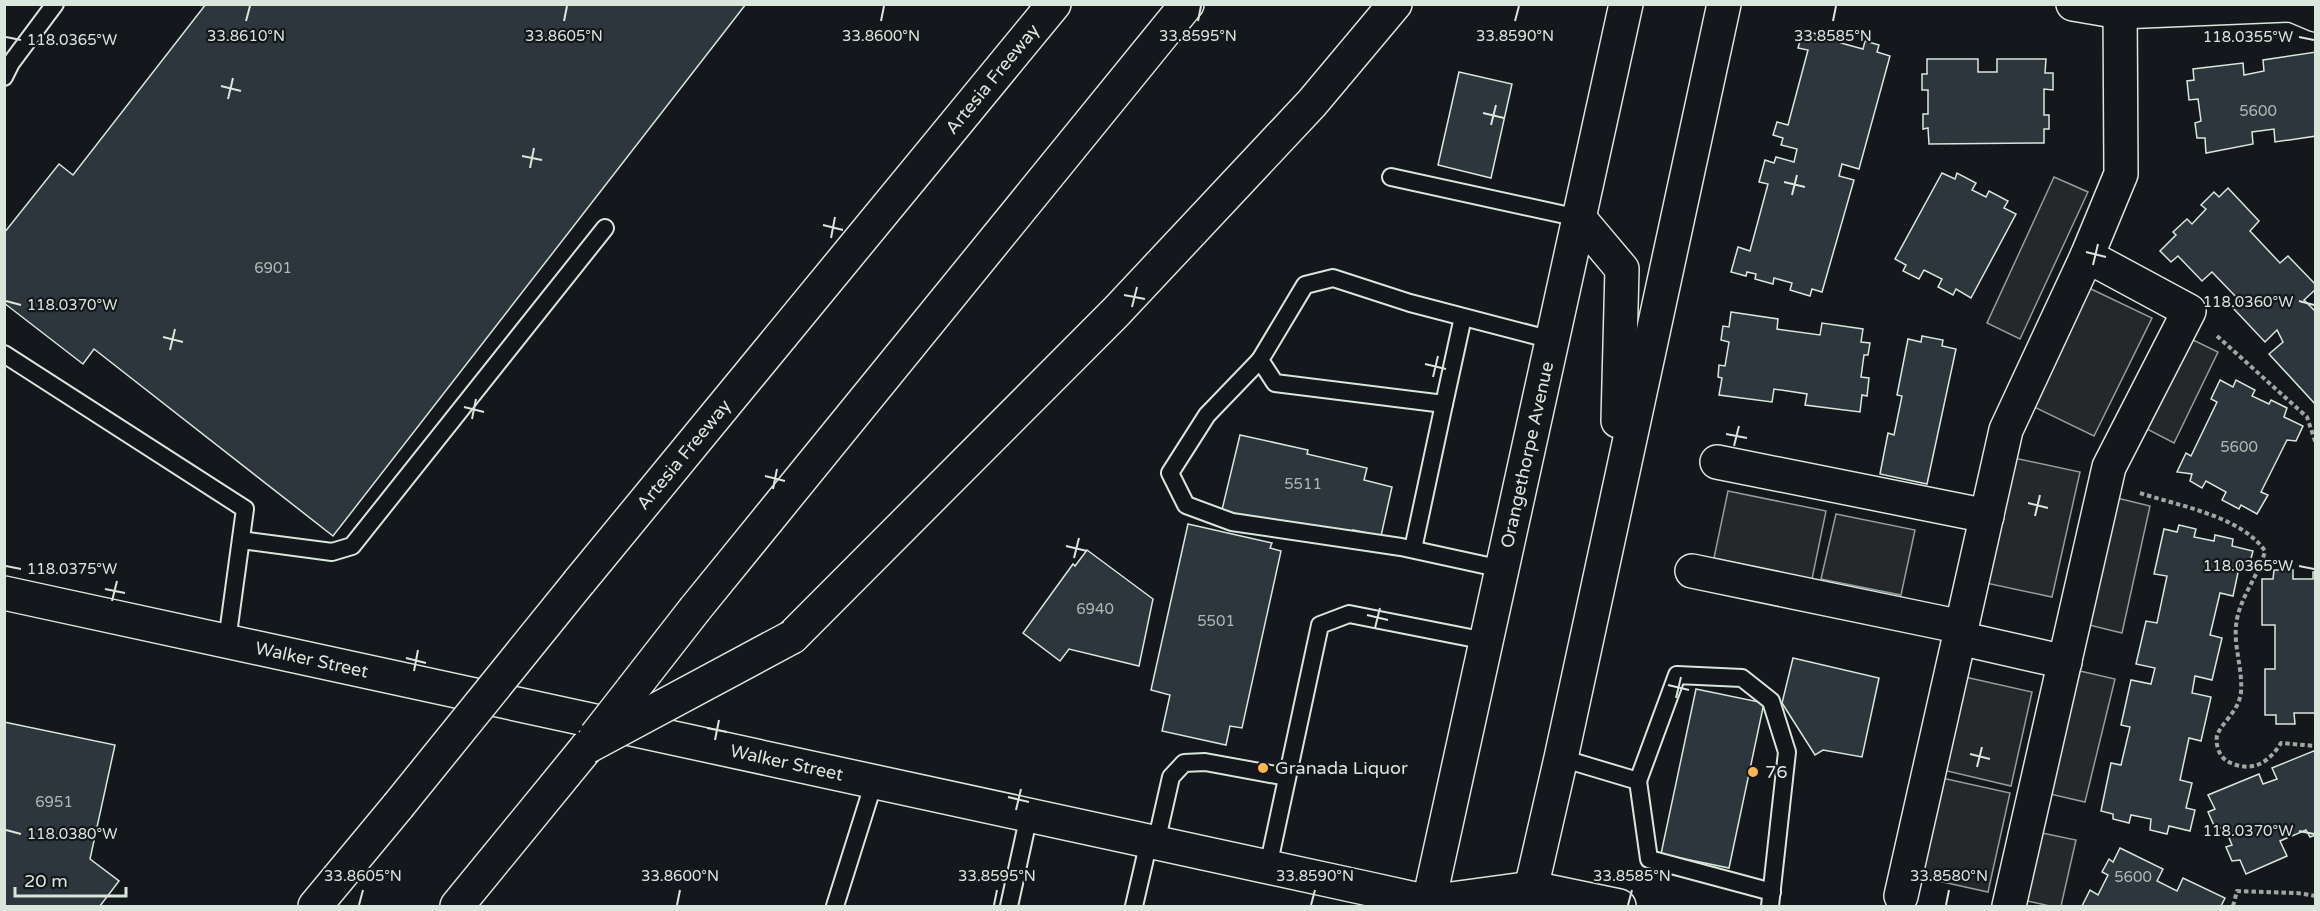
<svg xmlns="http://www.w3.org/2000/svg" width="2320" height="911" font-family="'Varela Round',sans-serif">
  <rect width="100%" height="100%" fill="#14181c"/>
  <g fill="#24282b" stroke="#939e99" stroke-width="1.5">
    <path d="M2054 177 2088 192 2020 339 1987 323Z"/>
    <path d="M2089 288 2152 318 2094 436 2032 406Z"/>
    <path d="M2189 338 2218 352 2174 443 2145 428Z"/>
    <path d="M2014 458 2080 472 2052 597 1986 583Z"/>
    <path d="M1728 491 1826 511 1812 579 1714 558Z"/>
    <path d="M2117 498 2150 506 2122 633 2089 625Z"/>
    <path d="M1836 514 1915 530 1901 595 1821 579Z"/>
    <path d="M2080 671 2115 679 2085 802 2050 794Z"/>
    <path d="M1965 677 2032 692 2011 786 1943 770Z"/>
    <path d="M1942 778 2010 793 1988 892 1920 877Z"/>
    <path d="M2042 833 2076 840 2061 906H2050L2027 901Z"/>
  </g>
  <g fill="#2c363c" stroke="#d8e6dc" stroke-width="1.5">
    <path d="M206 4H746L333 536 94 349 83 364 4 303V233L59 164 73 175Z"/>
    <path d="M1803 30 1827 37 1828 32 1843 36 1841 43 1863 49 1865 41 1879 45 1877 52 1890 56 1859 169 1842 164 1839 176 1854 180 1822 292 1812 289 1810 296 1790 290 1792 283 1774 278 1773 284 1755 279 1756 274 1747 272 1746 276 1731 272 1738 247 1750 251 1768 184 1759 182 1765 160 1774 163 1776 157 1794 162 1797 149 1781 145 1783 138 1773 135 1777 122 1788 125 1808 50 1798 48Z"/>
    <path d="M2316 52V136L2275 142 2274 129 2252 132 2253 144 2206 153 2205 138H2197L2195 123 2201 121 2198 99 2189 100 2187 81 2194 80 2193 69 2243 63 2244 75 2264 71 2263 60Z"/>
    <path d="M1927 59H1978V72H1997V59H2046L2045 73H2053V90L2044 89V115H2049V129H2044V143L1929 144 1928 128 1923 129V114H1928V90H1922V74H1927Z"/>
    <path d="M1459 72 1512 84 1491 178 1438 165Z"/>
    <path d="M1942 173 1955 179 1957 173 1976 183 1972 190 1986 197 1989 191 2008 201 2004 208 2016 214 1971 298 1956 289 1953 295 1938 287 1942 279 1924 270 1919 279 1903 271 1906 265 1895 259Z"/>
    <path d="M2228 188 2259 221 2250 231 2280 263 2288 256 2316 285V289L2304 300 2316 312V405L2269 354 2283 342 2277 330 2265 342 2233 308 2240 301 2212 272 2202 281 2178 256 2171 262 2160 251 2176 235 2173 232 2187 219 2192 224 2206 209 2201 205 2214 192 2219 197Z"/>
    <path d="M1731 312 1778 319 1777 329 1820 335 1822 323 1863 329 1861 342 1870 343 1868 355H1864L1861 377 1869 378 1867 396 1862 395 1860 412 1805 405 1807 394 1774 389 1772 402 1719 395 1722 378 1718 377 1719 365 1725 366 1729 342 1721 340 1723 326 1729 327Z"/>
    <path d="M1922 336 1943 340 1942 346 1956 349 1927 484 1880 474 1888 433 1894 435 1902 396 1897 395 1908 339 1921 342Z"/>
    <path d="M2220 380 2233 387 2236 380 2255 390 2252 396 2269 404 2271 400 2287 408 2284 417 2303 426 2296 441 2287 440 2261 492 2268 495 2257 514 2241 505 2239 509 2222 500 2226 492 2206 481 2202 488 2190 481 2192 474 2177 472 2186 453 2191 456 2217 402 2211 399Z"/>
    <path d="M1240 435 1308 450 1307 454 1367 468 1364 480 1392 487 1381 536 1353 530 1351 538 1221 514Z"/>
    <path d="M1188 524 1272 543 1270 548 1281 551 1242 728 1230 726 1226 745 1162 731 1170 695 1151 690Z"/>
    <path d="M2179 525 2196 529 2194 537 2214 541 2215 535 2233 539 2232 546 2253 551 2249 566 2240 563 2233 596 2220 593 2210 635 2222 638 2212 680 2195 676 2192 693 2211 697 2201 741 2189 738 2180 780 2192 783 2186 808 2195 810 2190 831 2169 826 2167 834 2150 830 2151 819 2131 815 2129 823 2113 819V814L2101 811 2111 763 2121 765 2130 727 2121 725 2131 680 2151 684 2155 668 2136 664 2146 621 2157 623 2167 576 2154 574 2164 529 2177 532Z"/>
    <path d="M1087 550 1153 599 1139 666 1069 649 1060 661 1023 633 1073 564 1075 566Z"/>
    <path d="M2274 570H2293V579H2313V572H2316V713H2294L2295 724H2276V715H2265V669H2275V625H2262V579H2273Z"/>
    <path d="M1793 658 1879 678 1862 757 1823 750 1815 755 1782 703Z"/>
    <path d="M1696 689 1764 703 1729 868 1661 854Z"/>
    <path d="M4 722 115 745 90 859 119 881 100 906H4Z"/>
    <path d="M2316 750V835L2310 837 2306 830 2280 841 2287 856 2246 874 2240 860 2232 861 2226 847 2232 845 2224 826 2216 830 2208 812 2215 809 2208 795 2259 774 2263 784 2277 779 2272 768Z"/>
    <path d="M2120 848 2163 869 2157 881 2177 891 2183 878 2225 898 2221 906H2082L2090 890 2098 895 2108 875 2102 872 2109 859 2113 862Z"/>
  </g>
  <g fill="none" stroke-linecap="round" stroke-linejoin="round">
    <defs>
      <g id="service">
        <path d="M4 77 11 63 55 4"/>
        <path d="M1391 177 1579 218"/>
        <path d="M1463 317 1444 404 1275 383 1260 360 1305 285 1333 278 1410 303 1552 340"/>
        <path d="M4 354 245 509 227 641"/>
        <path d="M1260 360 1207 415 1170 473 1186 505 1232 522 1401 547 1502 569"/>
        <path d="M241 540 332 552 352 546 605 228"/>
        <path d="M1413 549 1444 404"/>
        <path d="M1561 758 1638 781 1649 859 1772 892"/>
        <path d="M1638 781 1677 675 1742 678 1771 701 1787 752 1770 906"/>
        <path d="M1156 843 1171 777 1184 763 1205 762 1287 777"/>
        <path d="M1268 867 1320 625 1349 614 1486 641"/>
        <path d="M835 906 874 782"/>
        <path d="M1009 906 1029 815"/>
        <path d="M1134 906 1149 841"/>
      </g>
      <g id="minor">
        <path d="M2073 4 2120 12 2290 5"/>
        <path d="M2290 4 2316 15"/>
        <path d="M1717 462 1987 516"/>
        <path d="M1692 571 1962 627"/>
        <path d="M1959 638 2065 662"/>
        <path d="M1901 896 2006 430 2087 256 2121 174 2120 4"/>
        <path d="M2009 906 2109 467 2189 311 2087 256"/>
      </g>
      <g id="secondary">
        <path id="s1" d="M4 593 1365 888 1429 902 1436 906"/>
        <path d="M1429 902 1532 888 1619 906"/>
      </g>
      <g id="primary">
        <path d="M1579 218 1622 269 1618 421"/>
        <path id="s2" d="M1428 906 1626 4"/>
        <path d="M1527 906 1561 758 1724 4"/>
      </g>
      <g id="motorway">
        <path id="s3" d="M579 582 1054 4"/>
        <path d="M695 609 1187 4"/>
        <path d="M792 637 1116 312 1312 103 1395 4"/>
        <path d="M315 906 398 806"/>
        <path d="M457 906 587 747"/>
      </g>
    </defs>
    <use href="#service" stroke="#d8e6dc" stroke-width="20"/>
    <use href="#minor" stroke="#d8e6dc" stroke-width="36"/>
    <use href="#secondary" stroke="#d8e6dc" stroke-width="36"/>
    <use href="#primary" stroke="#d8e6dc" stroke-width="36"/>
    <use href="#motorway" stroke="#d8e6dc" stroke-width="36"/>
    <g stroke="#9da8a2" stroke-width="4" stroke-dasharray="4.5 3" stroke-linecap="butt">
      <path d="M2217 336 2307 417 2316 444"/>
      <path d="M2140 493C2179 506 2241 516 2265 551 2259 575 2242 594 2237 619 2232 644 2243 667 2241 692 2239 712 2220 724 2217 736 2215 745 2220 757 2227 761 2234 765 2244 768 2253 766 2265 764 2275 753 2281 743L2316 746"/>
      <path d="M2233 906 2237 891 2297 893 2316 896"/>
    </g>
    <use href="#service" stroke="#14181c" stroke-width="16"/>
    <use href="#minor" stroke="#14181c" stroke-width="33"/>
    <use href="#secondary" stroke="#14181c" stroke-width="33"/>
    <use href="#primary" stroke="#14181c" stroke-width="33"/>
    <use href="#motorway" stroke="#14181c" stroke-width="33"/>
    <defs>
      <g id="motorway-bridge">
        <path d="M596 736 695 609"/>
        <path d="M587 747 792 637"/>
        <path d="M398 806 579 582"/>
      </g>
    </defs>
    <use href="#motorway-bridge" stroke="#d8e6dc" stroke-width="36" stroke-linecap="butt"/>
    <use href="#motorway-bridge" stroke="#14181c" stroke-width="33"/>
  </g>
  <path fill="none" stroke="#d8e6dc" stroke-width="2" d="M246 21 250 6M564 21 567 6M881 21 884 6M1198 21 1201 6M1515 21 1519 6M1833 21 1836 6M6 37 21 40M2299 37 2314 40M221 86 241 91M228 99 233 78M1483 113 1504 118M1491 125 1496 105M522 156 542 160M530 168 534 148M1784 182 1805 187M1792 195 1797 175M823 225 843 230M831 238 835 217M2086 252 2106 257M2093 265 2098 244M1124 295 1145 299M6 301 21 305M2299 301 2314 305M1132 307 1137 287M163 337 183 342M170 350 175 329M1425 364 1446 369M1433 377 1438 356M464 407 484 412M472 419 476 399M1726 434 1747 438M1734 446 1739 426M765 476 785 481M773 489 777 469M2028 503 2048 508M2035 516 2040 495M1066 546 1087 551M1074 558 1079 538M6 566 21 569M2299 566 2314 569M105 589 125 593M112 601 117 581M1367 615 1388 620M1375 628 1380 608M406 658 426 663M414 671 418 650M1668 685 1689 690M1676 698 1681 677M707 728 727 732M715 740 719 720M1970 754 1990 759M1977 767 1982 747M1008 797 1029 802M1016 810 1021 789M6 830 21 834M2299 831 2314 834M359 905 363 890M677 905 680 890M994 905 997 890M1311 905 1315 890M1628 905 1632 890M1946 905 1949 890"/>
  <g fill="#ffb74d" stroke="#14181c" stroke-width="2">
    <circle cx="1263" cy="768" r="6"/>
    <circle cx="1753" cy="772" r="6"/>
  </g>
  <g text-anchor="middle" stroke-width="4.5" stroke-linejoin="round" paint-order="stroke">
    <g font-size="15" fill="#adbab4">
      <text x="2258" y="116">5600</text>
      <text x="273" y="273">6901</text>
      <text x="2239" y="452">5600</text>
      <text x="1303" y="489">5511</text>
      <text x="1095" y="614">6940</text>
      <text x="1216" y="626">5501</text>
      <text x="54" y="807">6951</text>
      <text x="2133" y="882">5600</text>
    </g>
    <g font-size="18" fill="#d8e6dc" stroke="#14181c">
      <text dy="6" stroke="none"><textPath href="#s3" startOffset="651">Artesia Freeway</textPath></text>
      <text dy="6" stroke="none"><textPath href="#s3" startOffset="165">Artesia Freeway</textPath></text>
      <text dy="6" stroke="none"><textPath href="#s2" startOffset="462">Orangethorpe Avenue</textPath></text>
      <text dy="6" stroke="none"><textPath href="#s1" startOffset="315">Walker Street</textPath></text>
      <text dy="6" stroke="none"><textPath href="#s1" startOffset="801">Walker Street</textPath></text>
    </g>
    <g font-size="18" fill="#d8e6dc" stroke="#14181c" text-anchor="start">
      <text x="1275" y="774">Granada Liquor</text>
      <text x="1765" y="778">76</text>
    </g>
  </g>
  <g font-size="15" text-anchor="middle" fill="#d8e6dc" stroke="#14181c" stroke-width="4.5" stroke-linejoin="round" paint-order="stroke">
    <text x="246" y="41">33.8610°N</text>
    <text x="564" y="41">33.8605°N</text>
    <text x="881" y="41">33.8600°N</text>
    <text x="1198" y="41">33.8595°N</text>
    <text x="1515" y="41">33.8590°N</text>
    <text x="1833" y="41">33.8585°N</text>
    <text x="2248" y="42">118.0355°W</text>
    <text x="72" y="45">118.0365°W</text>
    <text x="2248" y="307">118.0360°W</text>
    <text x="72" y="310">118.0370°W</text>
    <text x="2248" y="571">118.0365°W</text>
    <text x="72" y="574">118.0375°W</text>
    <text x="2248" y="836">118.0370°W</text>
    <text x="72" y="839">118.0380°W</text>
    <text x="363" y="881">33.8605°N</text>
    <text x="680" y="881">33.8600°N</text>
    <text x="997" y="881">33.8595°N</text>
    <text x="1315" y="881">33.8590°N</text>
    <text x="1632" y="881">33.8585°N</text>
    <text x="1949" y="881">33.8580°N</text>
  </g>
  <rect width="2320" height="911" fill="none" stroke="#d8e6dc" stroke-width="12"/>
  <path d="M15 887v9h111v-9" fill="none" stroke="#d8e6dc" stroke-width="3"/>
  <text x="24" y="887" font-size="18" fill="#d8e6dc" stroke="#14181c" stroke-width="4.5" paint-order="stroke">20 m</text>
</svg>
